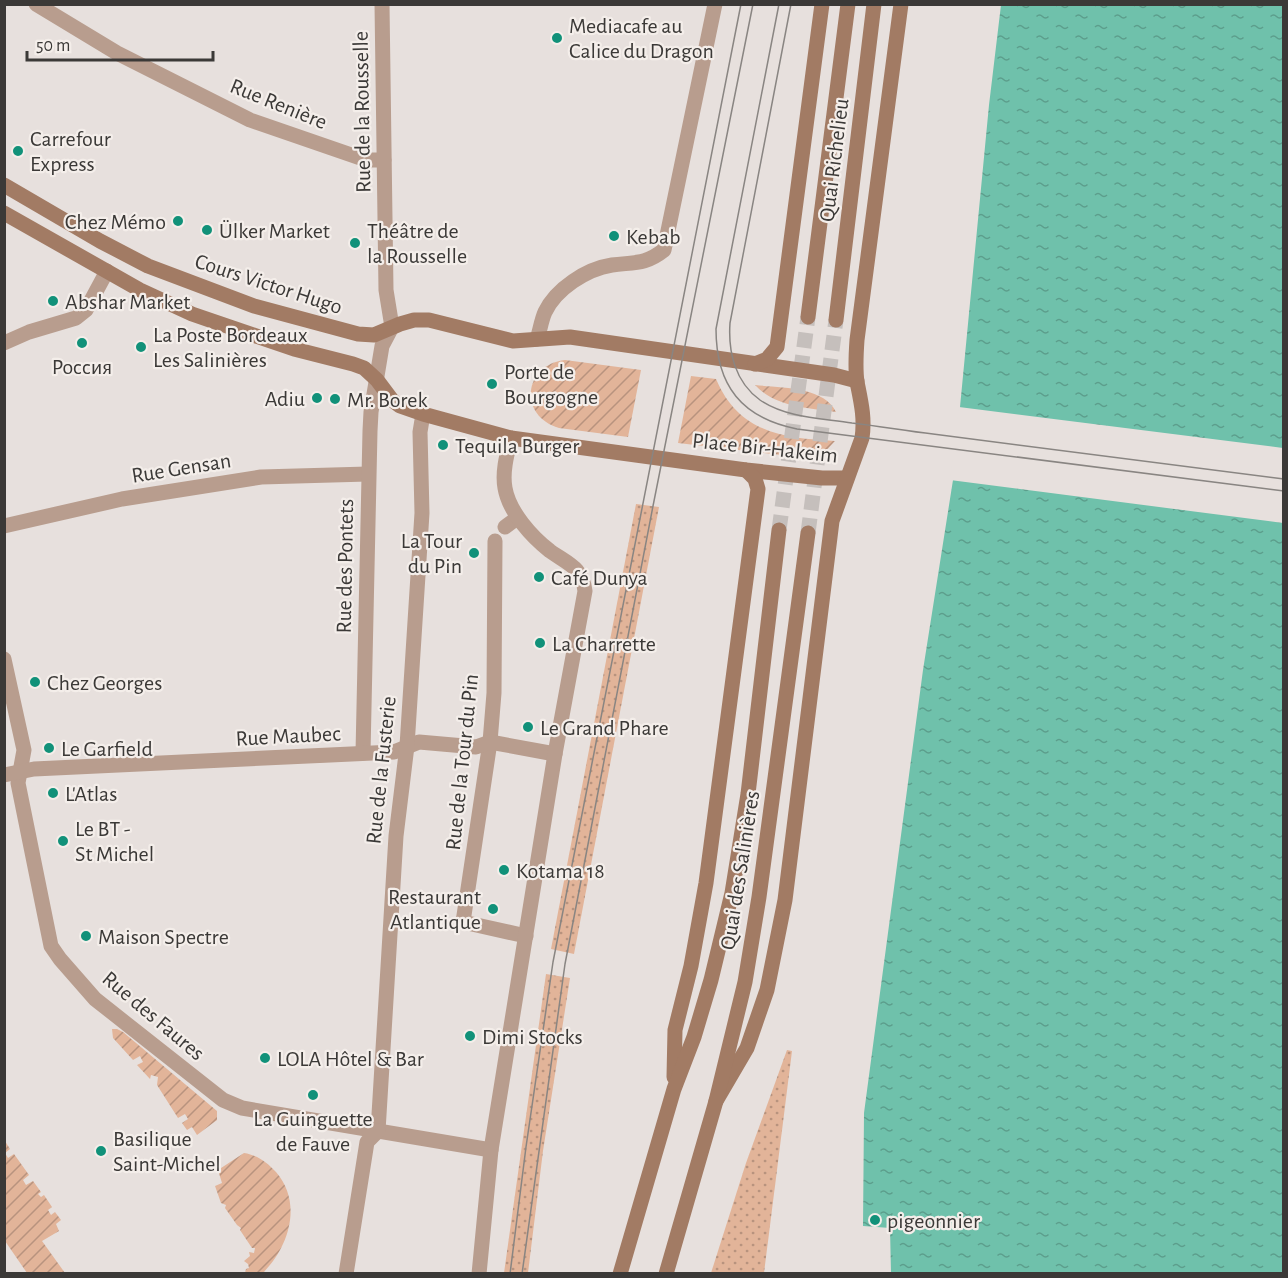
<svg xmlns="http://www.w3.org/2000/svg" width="1288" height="1278" font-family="'Alegreya Sans',sans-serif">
  <defs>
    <pattern id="grass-dots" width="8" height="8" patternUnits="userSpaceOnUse" patternTransform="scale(1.5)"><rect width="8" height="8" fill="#e2b499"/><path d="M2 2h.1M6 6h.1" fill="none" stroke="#b8937e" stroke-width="1.8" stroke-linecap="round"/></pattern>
    <pattern id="garden-furrows" width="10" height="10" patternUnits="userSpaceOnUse" patternTransform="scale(1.5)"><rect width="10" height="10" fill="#e2b499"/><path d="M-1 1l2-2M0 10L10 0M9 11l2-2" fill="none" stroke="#b8937e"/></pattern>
    <pattern id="water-ripples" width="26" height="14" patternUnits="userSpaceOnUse" patternTransform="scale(1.5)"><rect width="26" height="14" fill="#6fc1ab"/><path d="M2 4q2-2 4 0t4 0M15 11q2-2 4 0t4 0" fill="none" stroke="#5c9e8c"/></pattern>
  </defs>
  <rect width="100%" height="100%" fill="#e7e0dd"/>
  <g fill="url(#grass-dots)">
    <path d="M636 504 659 507 574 954 551 949Z"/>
    <path d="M546 974 570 978 543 1151 528 1273H504Z"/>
    <path d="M787 1050 792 1051 764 1273H711L746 1163Z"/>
  </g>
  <g fill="url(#garden-furrows)">
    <path d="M565 360 641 370 628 437 559 428C518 416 523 365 565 360Z"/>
    <path d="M691 376 716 379C739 433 783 438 835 441L822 455 807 458 678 443Z"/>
    <path d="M755 385C780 388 824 386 836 412 808 408 775 407 755 385Z"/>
    <path d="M112 1029H117L123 1032 217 1111V1120L197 1135 192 1127 187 1130 182 1123 188 1119 185 1114 178 1118 157 1085 158 1077 151 1075 150 1079 137 1065 143 1062 140 1056 133 1060 113 1038Z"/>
    <path d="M5 1141 10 1149 5 1153 8 1158 14 1154 29 1175 23 1180 26 1185 33 1181 41 1192 38 1194 41 1197 44 1195 52 1207 48 1210 51 1215 55 1212 61 1220 56 1224 59 1231 42 1241 65 1273H27L5 1241Z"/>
    <path d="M244 1153C257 1155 267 1162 276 1172 303 1203 289 1247 263 1273H245L246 1269 249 1268 248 1264 244 1261 250 1256 249 1252 254 1253 255 1248H252L240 1230 241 1228 237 1225 225 1208 226 1205 221 1203 215 1186 222 1183 218 1170Z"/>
  </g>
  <path fill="url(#water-ripples)" d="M1001 5H1283V1273H891L890 1228 863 1226 864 1113 923 670 953 480 989 105Z"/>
  <path fill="#e7e0dd" d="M959 407 1283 448V523L950 480Z"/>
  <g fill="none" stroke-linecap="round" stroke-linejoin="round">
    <g stroke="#c5bfbc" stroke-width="15" stroke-dasharray="15 8" stroke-linecap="butt">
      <path d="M779 530 808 317"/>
      <path d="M808 533 836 320"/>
    </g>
    <g stroke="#b89d8e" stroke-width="15">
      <path d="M36 4 117 53 250 120 366 160H384"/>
      <path d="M537 339C540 331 541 321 545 312 556 289 586 269 612 265 634 262 645 265 664 250L715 4"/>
      <path d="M4 343 29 332 76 318 86 310 107 271"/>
      <path d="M4 526 122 499 261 477 368 474"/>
      <path d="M505 527 517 518"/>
      <path d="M495 541 494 693 490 742 463 922 526 936"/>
      <path d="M4 659 24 750 18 783 51 946 60 959 95 999 223 1100 242 1108 491 1150"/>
      <path d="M363 753 370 431 371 412 382 346 392 327 386 290 382 4"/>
      <path d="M4 775 34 769 394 752 419 742 476 747 490 742 555 754"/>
      <path d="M378 1131 396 836 407 746 422 513 420 432 423 414"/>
      <path d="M346 1274 367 1142 378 1131"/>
      <path d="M479 1274 491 1150 555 754 585 591C582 567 568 564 550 551 532 537 509 512 505 488 502 472 507 454 511 438"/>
    </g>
    <g stroke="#a27b64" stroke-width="15">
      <path d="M4 185 100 241 148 266 254 306 358 334 374 335 400 324 414 320H429L513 341 570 337 834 375 857 381"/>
      <path d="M4 213 140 290 192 314 294 349 353 364 364 368 377 380 392 400 400 406 423 414 511 438 746 470 822 478H847"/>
      <path d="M808 317 848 4"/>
      <path d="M836 320 874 4"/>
      <path d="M755 364 767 359 777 347 822 4"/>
      <path d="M674 1077 675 1030 691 966 706 883 758 489 755 479 746 470"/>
      <path d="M716 1101 747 1048 767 990 785 900 832 521 862 438C865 418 861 402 857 382 855 368 856 354 857 340L901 4"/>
      <path d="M620 1274 674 1089 694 1037 711 980 732 893 748 794 779 530"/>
      <path d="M666 1274 716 1101 745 982 759 897 808 533"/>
    </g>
    <g stroke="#898582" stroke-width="1.5">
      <path d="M779 4 716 329C716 386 742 418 797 429L1284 491"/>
      <path d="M791 4 730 323C728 352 735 382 760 400 787 418 821 418 852 423 879 426 906 431 933 434 1050 449 1167 464 1284 479"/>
      <path d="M510 1274 526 1147 553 962 741 4"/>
      <path d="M522 1274 565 964 653 506 753 4"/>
    </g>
  </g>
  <g fill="#119179" stroke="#f4eeea" stroke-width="2">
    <circle cx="557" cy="38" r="6"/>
    <circle cx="18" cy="151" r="6"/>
    <circle cx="178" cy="221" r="6"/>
    <circle cx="207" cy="230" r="6"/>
    <circle cx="614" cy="236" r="6"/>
    <circle cx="355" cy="243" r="6"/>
    <circle cx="53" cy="301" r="6"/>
    <circle cx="82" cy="343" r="6"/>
    <circle cx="141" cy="347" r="6"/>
    <circle cx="492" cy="384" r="6"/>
    <circle cx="317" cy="398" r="6"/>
    <circle cx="335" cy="399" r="6"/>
    <circle cx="443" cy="445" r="6"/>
    <circle cx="474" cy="553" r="6"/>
    <circle cx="539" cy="577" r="6"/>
    <circle cx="540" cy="643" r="6"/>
    <circle cx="35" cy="682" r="6"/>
    <circle cx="528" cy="727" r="6"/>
    <circle cx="49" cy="748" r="6"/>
    <circle cx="53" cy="793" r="6"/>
    <circle cx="63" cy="841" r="6"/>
    <circle cx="504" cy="870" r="6"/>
    <circle cx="493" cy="909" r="6"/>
    <circle cx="86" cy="936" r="6"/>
    <circle cx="470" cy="1036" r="6"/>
    <circle cx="265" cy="1058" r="6"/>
    <circle cx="313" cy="1095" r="6"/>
    <circle cx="101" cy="1151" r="6"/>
    <circle cx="875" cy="1220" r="6"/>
  </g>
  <g text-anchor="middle" stroke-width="4.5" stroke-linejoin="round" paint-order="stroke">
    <g font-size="22" fill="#3b3937" stroke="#f4eeea" text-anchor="start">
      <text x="569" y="33">Mediacafe au<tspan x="569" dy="25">Calice du Dragon</tspan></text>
      <text x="30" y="146">Carrefour<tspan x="30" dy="25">Express</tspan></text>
      <text x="166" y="229" text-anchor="end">Chez Mémo</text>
      <text x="219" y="238">Ülker Market</text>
      <text x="367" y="238">Théâtre de<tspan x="367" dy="25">la Rousselle</tspan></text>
      <text x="626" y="244">Kebab</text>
      <text x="65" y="309">Abshar Market</text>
      <text x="153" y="342">La Poste Bordeaux<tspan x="153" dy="25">Les Salinières</tspan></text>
      <text x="82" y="374" text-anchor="middle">Россия</text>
      <text x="504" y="379">Porte de<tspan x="504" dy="25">Bourgogne</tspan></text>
      <text x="305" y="406" text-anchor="end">Adiu</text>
      <text x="347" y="407">Mr. Borek</text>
      <text x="455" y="453">Tequila Burger</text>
      <text x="462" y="548" text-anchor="end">La Tour<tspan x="462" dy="25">du Pin</tspan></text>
      <text x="551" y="585">Café Dunya</text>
      <text x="552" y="651">La Charrette</text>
      <text x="47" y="690">Chez Georges</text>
      <text x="540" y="735">Le Grand Phare</text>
      <text x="61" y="756">Le Garfield</text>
      <text x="65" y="801">L'Atlas</text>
      <text x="75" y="836">Le BT -<tspan x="75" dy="25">St Michel</tspan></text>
      <text x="516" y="878">Kotama 18</text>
      <text x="481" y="904" text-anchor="end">Restaurant<tspan x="481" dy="25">Atlantique</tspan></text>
      <text x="98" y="944">Maison Spectre</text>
      <text x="482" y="1044">Dimi Stocks</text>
      <text x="277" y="1066">LOLA Hôtel &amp; Bar</text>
      <text x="313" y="1126" text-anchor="middle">La Guinguette<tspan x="313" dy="25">de Fauve</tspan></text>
      <text x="113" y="1146">Basilique<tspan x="113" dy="25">Saint-Michel</tspan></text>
      <text x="887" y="1228">pigeonnier</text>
    </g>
    <g font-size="22" fill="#3b3937" stroke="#f4eeea">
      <text transform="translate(279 103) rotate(22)" y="8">Rue Renière</text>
      <text transform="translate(361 112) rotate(-91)" y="8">Rue de la Rousselle</text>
      <text transform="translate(833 160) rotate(-83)" y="8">Quai Richelieu</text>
      <text transform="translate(269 283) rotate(18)" y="8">Cours Victor Hugo</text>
      <text transform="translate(765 447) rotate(6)" y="8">Place Bir-Hakeim</text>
      <text transform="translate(181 467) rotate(-9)" y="8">Rue Gensan</text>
      <text transform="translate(344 566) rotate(-89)" y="8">Rue des Pontets</text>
      <text transform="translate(288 735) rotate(-3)" y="8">Rue Maubec</text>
      <text transform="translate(461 762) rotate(-84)" y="8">Rue de la Tour du Pin</text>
      <text transform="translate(380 770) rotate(-84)" y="8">Rue de la Fusterie</text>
      <text transform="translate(739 870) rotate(-81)" y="8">Quai des Salinières</text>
      <text transform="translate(154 1015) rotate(40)" y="8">Rue des Faures</text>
    </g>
  </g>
  <rect width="1288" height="1278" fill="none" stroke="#3b3937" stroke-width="12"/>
  <path d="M27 51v9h186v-9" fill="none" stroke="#3b3937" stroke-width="3"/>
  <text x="36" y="51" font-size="18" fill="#3b3937" stroke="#f4eeea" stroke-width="4.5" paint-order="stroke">50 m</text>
</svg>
